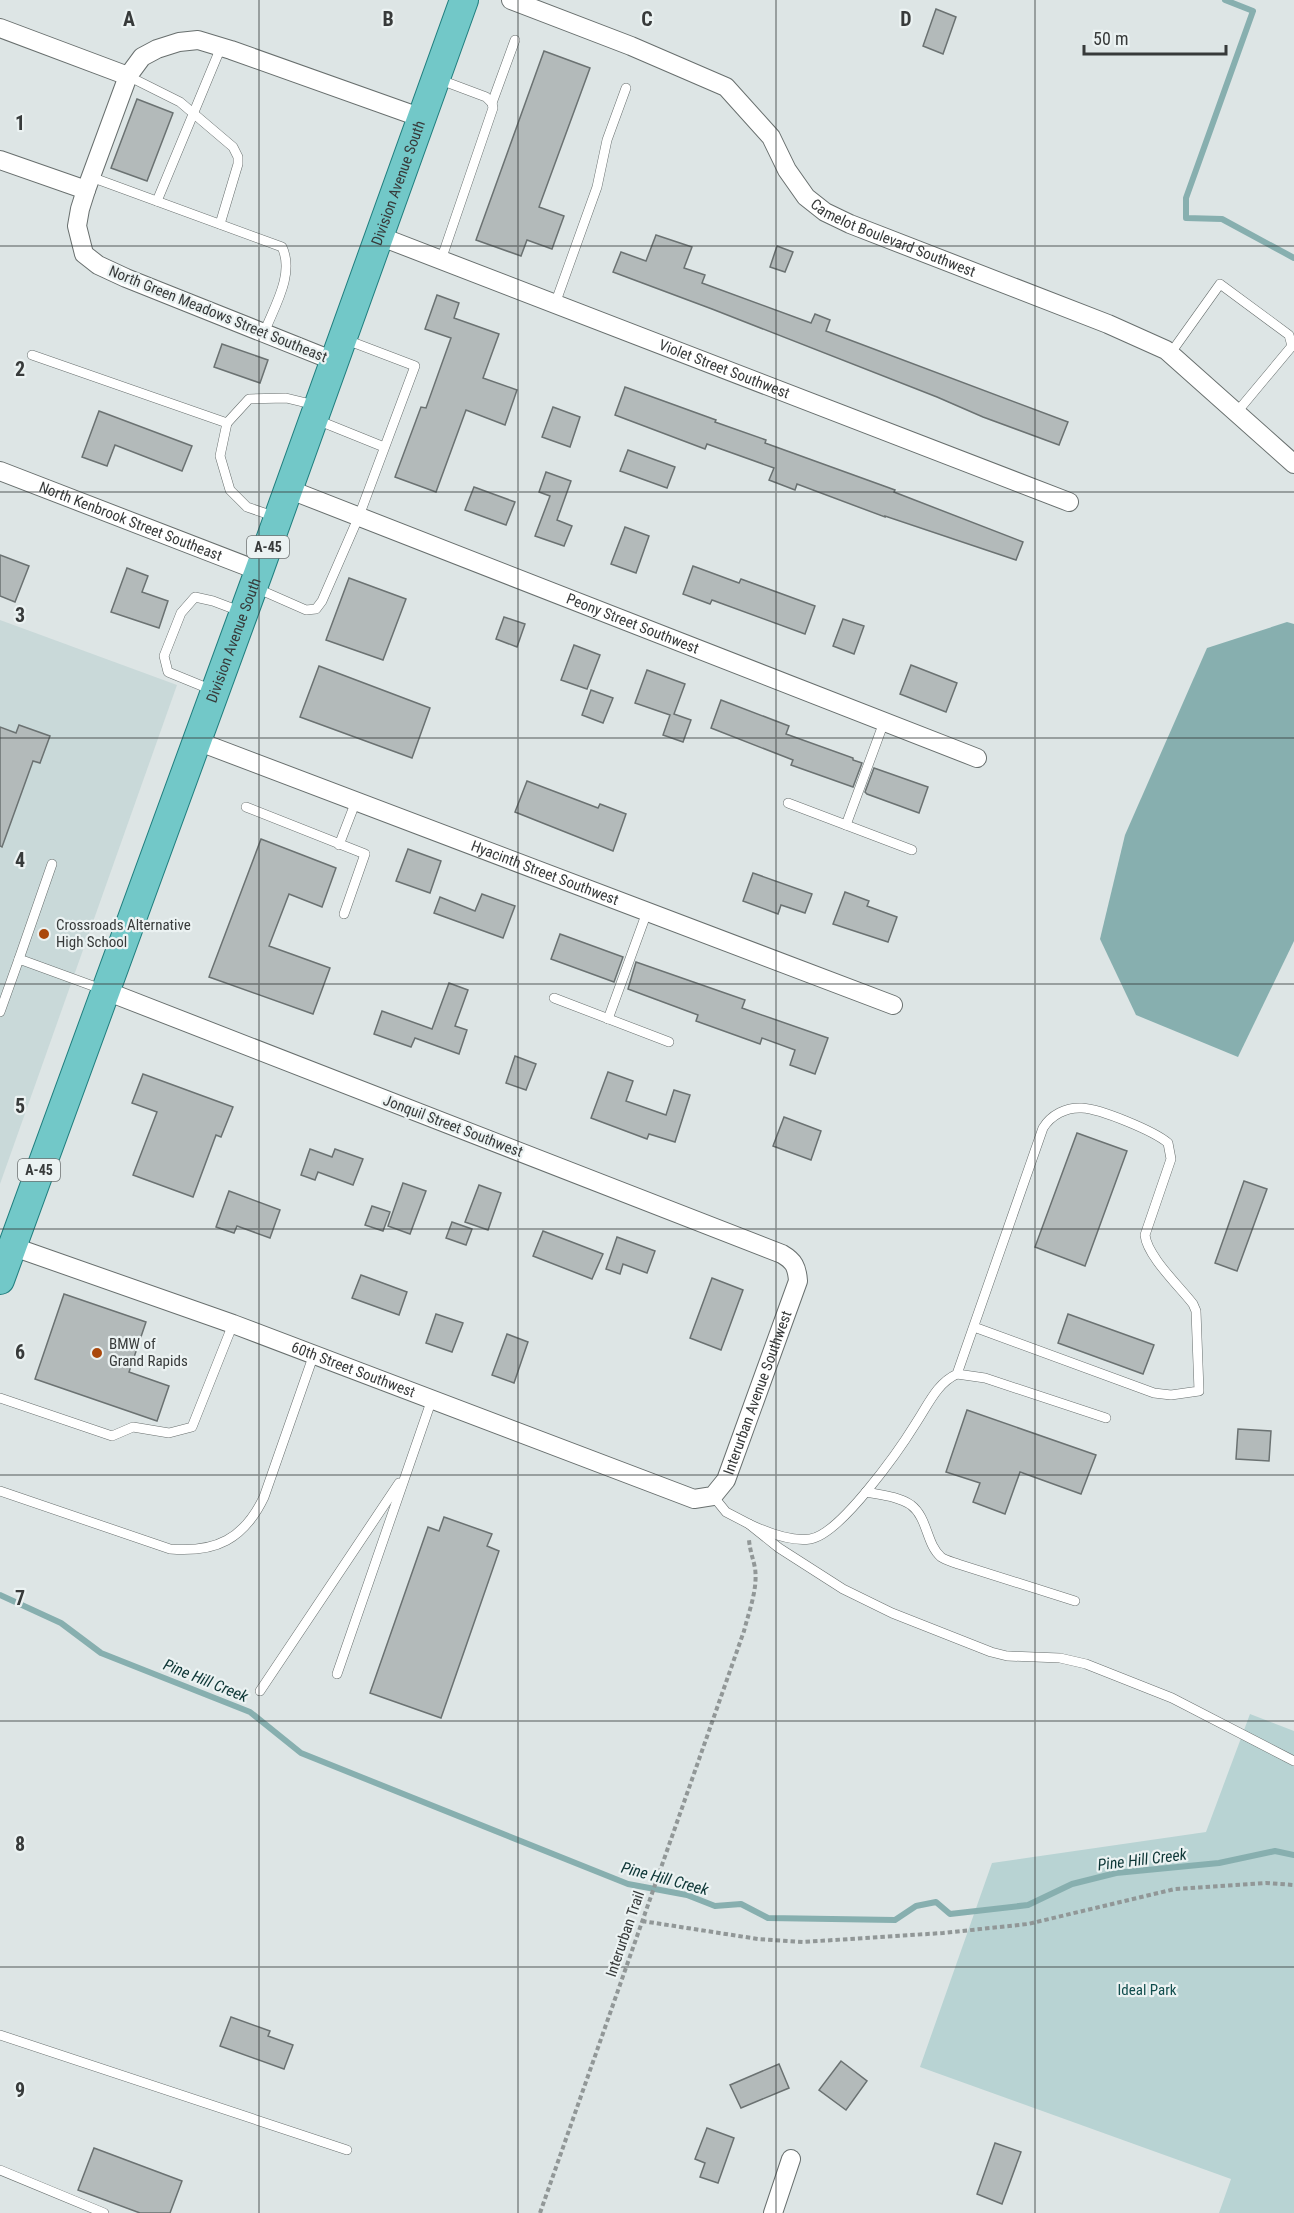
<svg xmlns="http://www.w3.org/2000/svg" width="1294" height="2213" font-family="'Roboto Condensed',sans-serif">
  <rect width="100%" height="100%" fill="#dde5e5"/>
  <path fill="#c9d9d9" d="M0 620 177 685 0 1184Z"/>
  <path fill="#b8d3d3" d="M1250 1714 1294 1731V2213H1219L1231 2179 920 2067 992 1863 1206 1832Z"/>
  <path fill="#87afaf" d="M1287 622 1294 624V941L1238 1057 1136 1015 1100 939 1125 835 1207 648Z"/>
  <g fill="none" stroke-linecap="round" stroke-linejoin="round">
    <g stroke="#87afaf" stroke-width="6">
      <path d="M1225 0 1253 11 1186 198V218L1222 219 1294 258"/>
      <path d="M0 1595 61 1623 101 1653 250 1712 301 1753 628 1884 687 1895 715 1906 741 1904 768 1918 895 1920 916 1906 936 1902 950 1914 1028 1905 1072 1884 1116 1873 1219 1863 1275 1851 1294 1855"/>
    </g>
  </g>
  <g fill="#b3baba" stroke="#6b7272" stroke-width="1.5">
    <path d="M936 9 956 17 943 54 923 46Z"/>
    <path d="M544 51 590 68 539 207 564 216 552 249 527 240 521 256 476 240Z"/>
    <path d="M137 99 173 113 147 181 111 168Z"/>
    <path d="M656 235 692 247 684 268 705 275 702 283 811 323 815 314 830 320 826 331 1068 422 1059 445 983 417 937 397 712 309 613 272 621 252 646 261Z"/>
    <path d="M777 246 793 252 785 272 770 267Z"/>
    <path d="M437 295 459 303 454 318 499 334 483 378 517 390 505 425 466 410 436 492 395 477 421 407 426 408 451 338 425 329Z"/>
    <path d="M222 344 268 360 260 383 214 367Z"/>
    <path d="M625 387 716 420 715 422 766 440 765 443 895 490 894 492 1023 542 1016 560 885 516V517L797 484 795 490 769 480 774 468 707 444 705 449 615 415Z"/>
    <path d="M553 407 580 417 570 447 542 437Z"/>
    <path d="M99 411 192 446 182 471 115 445 107 466 82 457Z"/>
    <path d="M628 450 675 467 667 488 620 471Z"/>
    <path d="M546 472 571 481 557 520 572 526 564 546 535 536 550 496 539 492Z"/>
    <path d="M474 487 515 502 506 525 465 510Z"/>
    <path d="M625 527 649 536 636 573 611 564Z"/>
    <path d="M0 555 29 566 15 602 0 596Z"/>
    <path d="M693 566 739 583 741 579 815 606 805 634 712 600 710 604 683 594Z"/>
    <path d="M127 568 148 576 142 592 168 601 159 628 111 612Z"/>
    <path d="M349 578 406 599 383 660 326 640Z"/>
    <path d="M504 617 525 624 517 647 496 639Z"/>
    <path d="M843 619 864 626 854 654 833 646Z"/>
    <path d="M574 645 600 655 587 689 561 680Z"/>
    <path d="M911 665 957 683 946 712 900 694Z"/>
    <path d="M319 666 430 708 412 758 300 717Z"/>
    <path d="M647 670 685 684 674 714 691 720 683 742 663 735 670 715 635 703Z"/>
    <path d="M591 690 613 698 603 723 582 715Z"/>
    <path d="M721 700 789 726 786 734 853 758V760L862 763 853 787 791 765 793 760 711 728Z"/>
    <path d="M19 725 50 736 40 763 33 761 2 847 0 846V727L16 733Z"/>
    <path d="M874 768 928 787 919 813 867 794 865 792Z"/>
    <path d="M527 781 598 808 600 804 626 814 613 851 515 812Z"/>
    <path d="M261 839 336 868 322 907 289 894 269 946 330 968 313 1014 209 977Z"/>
    <path d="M408 849 441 861 430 893 396 881Z"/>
    <path d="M753 873 812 894 805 913 781 905 778 914 743 901Z"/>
    <path d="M845 892 869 901 867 906 897 917 888 942 833 924Z"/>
    <path d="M482 894 515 906 503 938 434 913 440 897 475 911Z"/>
    <path d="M560 934 623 957 614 982 551 959Z"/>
    <path d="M636 962 745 1000 742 1008 828 1038 815 1074 790 1065 795 1050 762 1038 760 1044 696 1021 698 1015 628 989Z"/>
    <path d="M449 983 468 990 455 1026 467 1030 459 1054 415 1038 411 1047 374 1034 382 1011 432 1029Z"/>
    <path d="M515 1056 536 1064 526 1090 506 1083Z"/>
    <path d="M608 1072 633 1081 626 1101 666 1115 674 1090 690 1095 675 1142 649 1134 647 1139 591 1118Z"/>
    <path d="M143 1074 233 1107 221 1137 216 1135 193 1197 133 1175 157 1112 132 1103Z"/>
    <path d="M784 1117 821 1131 811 1160 773 1146Z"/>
    <path d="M1077 1133 1127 1151 1085 1266 1035 1247Z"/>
    <path d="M310 1149 332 1157 335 1149 363 1159 353 1185 318 1172 315 1180 301 1175Z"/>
    <path d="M1244 1181 1267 1189 1237 1271 1215 1263Z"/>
    <path d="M403 1183 426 1191 410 1234 388 1226Z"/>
    <path d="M479 1185 501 1193 488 1230 465 1222Z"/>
    <path d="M229 1191 280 1210 270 1238 237 1226 234 1233 216 1227Z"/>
    <path d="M372 1206 390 1212 383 1231 365 1225Z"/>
    <path d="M452 1222 472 1229 466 1245 446 1238Z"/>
    <path d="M543 1231 603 1254 592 1279 533 1256Z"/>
    <path d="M617 1237 655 1251 647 1273 623 1264 620 1274 606 1269Z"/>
    <path d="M361 1275 407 1292 399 1315 352 1298Z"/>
    <path d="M712 1278 743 1290 721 1350 690 1338Z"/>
    <path d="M64 1294 146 1322 129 1372 169 1386 157 1421 35 1379Z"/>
    <path d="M436 1314 463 1323 452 1352 426 1343Z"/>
    <path d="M1068 1314 1154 1345 1143 1374 1058 1343Z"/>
    <path d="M507 1334 528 1342 514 1383 492 1375Z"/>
    <path d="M967 1410 1096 1455 1081 1494 1020 1472 1005 1514 973 1502 980 1483 946 1472Z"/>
    <path d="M1238 1429 1271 1431 1269 1461 1236 1459Z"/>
    <path d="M444 1517 492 1534 487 1546 499 1551 441 1718 370 1693 428 1527 439 1531Z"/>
    <path d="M231 2017 270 2031 268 2036 293 2045 284 2069 220 2046Z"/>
    <path d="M841 2061 867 2081 846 2110 819 2090Z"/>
    <path d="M779 2064 789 2088 741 2108 730 2085Z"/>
    <path d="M707 2128 734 2138 718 2183 700 2177 705 2163 695 2159Z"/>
    <path d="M995 2143 1021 2152 1002 2204 977 2194Z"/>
    <path d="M94 2148 182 2181 170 2213H140L78 2190Z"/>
  </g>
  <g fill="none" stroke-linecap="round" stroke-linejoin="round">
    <defs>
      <g id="service">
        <path d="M128 76 180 102 233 147 238 157V164L220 224"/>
        <path d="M438 79 486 97 492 103 493 108 441 260"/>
        <path d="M492 103 515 40"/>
        <path d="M91 177 282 247C295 274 274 307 264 333"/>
        <path d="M157 201 221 47"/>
        <path d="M555 304 597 187 607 140 626 88"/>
        <path d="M1170 354 1220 284 1289 335 1292 346 1237 412"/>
        <path d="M32 355 227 423"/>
        <path d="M317 420 384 447"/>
        <path d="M276 517 247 507 230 490 220 456 227 423 249 399 286 398 315 405"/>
        <path d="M256 588 306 610 316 609 322 601 359 516 415 366 344 339"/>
        <path d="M212 690 168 672 164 656 181 613 195 597 213 601 242 612"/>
        <path d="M788 803 912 850"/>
        <path d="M246 807 365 854 344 914"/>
        <path d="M846 825 884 722"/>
        <path d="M339 845 356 801"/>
        <path d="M19 959 52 864"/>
        <path d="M554 998 669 1042"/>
        <path d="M0 1012 19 959 104 990"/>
        <path d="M608 1019 647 912"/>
        <path d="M957 1374 985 1378 1106 1418"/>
        <path d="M0 1398 112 1436 133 1427 169 1433 192 1427 233 1324"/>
        <path d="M0 1491 170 1549C216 1553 244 1539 264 1497L314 1354"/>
        <path d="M866 1492C880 1495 898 1496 911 1505 928 1518 926 1544 941 1557 945 1560 953 1562 958 1564L1075 1601"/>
        <path d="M713 1496 726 1512 749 1524 779 1548 843 1589 892 1613 991 1652 1007 1656 1060 1658 1086 1664 1172 1698 1294 1761"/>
        <path d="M749 1524C766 1532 791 1542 810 1539 840 1535 900 1449 916 1423 928 1405 937 1383 957 1374L1043 1128C1051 1115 1066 1107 1082 1108 1101 1109 1154 1131 1168 1143L1171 1159 1145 1235C1147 1256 1180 1287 1193 1304L1196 1311 1199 1391 1171 1395 1154 1393 974 1327"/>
        <path d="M337 1674 432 1399"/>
        <path d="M260 1691 399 1483"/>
        <path d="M0 2035 347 2150"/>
        <path d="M0 2170 104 2213"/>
      </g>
      <g id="minor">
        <path id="s1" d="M511 0 631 46 726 87 771 137 787 170 806 197 825 212 850 224 1108 324 1166 350 1294 464"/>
        <path d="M0 28 128 76"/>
        <path d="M0 160 86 190"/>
        <path id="s2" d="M379 236 1069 502"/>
        <path d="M334 361 126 278 98 265 84 254 77 226 80 209 86 190 128 76 142 57 157 49 179 42 198 40 231 50 422 118"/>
        <path id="s3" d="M0 471 259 571"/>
        <path id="s4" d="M288 489 977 758"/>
        <path id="s5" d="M197 741 893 1005"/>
        <path id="s6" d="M11 1246 233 1324 694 1499 713 1496 726 1480 798 1281C797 1267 794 1261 782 1254L106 991"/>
        <path d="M773 2213 791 2159"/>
      </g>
      <g id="primary">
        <path id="s7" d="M0 1280 259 571 464 0"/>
      </g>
    </defs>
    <use href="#service" stroke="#686f6e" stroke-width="10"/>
    <use href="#minor" stroke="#686f6e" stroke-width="20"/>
    <use href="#primary" stroke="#207e7e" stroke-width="30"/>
    <g stroke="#919797" stroke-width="4" stroke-dasharray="4.5 3" stroke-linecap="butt">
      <path d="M642 1921 758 1939 803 1942 943 1933 1028 1924 1175 1889 1266 1883 1294 1885"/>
      <path d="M540 2213 744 1631C749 1611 758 1589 755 1568 753 1558 750 1551 749 1540"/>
    </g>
    <use href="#service" stroke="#fff" stroke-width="9"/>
    <use href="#minor" stroke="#fff" stroke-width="18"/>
    <use href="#primary" stroke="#72c8c8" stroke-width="28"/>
  </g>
  <path fill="none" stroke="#373a3a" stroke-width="1.5" stroke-opacity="0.55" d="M259 0V2213M518 0V2213M776 0V2213M1035 0V2213M0 246H1294M0 492H1294M0 738H1294M0 984H1294M0 1229H1294M0 1475H1294M0 1721H1294M0 1967H1294"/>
  <g fill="#aa480c" stroke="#ebf2f2" stroke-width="2">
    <circle cx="44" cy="934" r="6"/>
    <circle cx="97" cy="1353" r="6"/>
  </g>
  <g text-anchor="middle" stroke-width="4.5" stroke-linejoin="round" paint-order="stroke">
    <g fill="#ebf2f2" stroke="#6d7171" stroke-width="1.5">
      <rect x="247" y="536" width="42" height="22" rx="4.5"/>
      <rect x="18" y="1159" width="42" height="22" rx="4.5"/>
    </g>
    <g font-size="14" font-weight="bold" fill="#373a3a">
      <text x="268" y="552">A-45</text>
      <text x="39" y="1175">A-45</text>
    </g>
    <g font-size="15" fill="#373a3a" stroke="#ebf2f2">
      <text dy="5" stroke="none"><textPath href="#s7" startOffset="1167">Division Avenue South</textPath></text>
      <text dy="5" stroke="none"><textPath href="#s1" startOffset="466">Camelot Boulevard Southwest</textPath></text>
      <text transform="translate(218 314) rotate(22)" y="5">North Green Meadows Street Southeast</text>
      <text dy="5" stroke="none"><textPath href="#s2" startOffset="370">Violet Street Southwest</textPath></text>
      <text dy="5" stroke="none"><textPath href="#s3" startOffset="140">North Kenbrook Street Southeast</textPath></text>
      <text dy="5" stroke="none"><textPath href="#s4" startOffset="370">Peony Street Southwest</textPath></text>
      <text dy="5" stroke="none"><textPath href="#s7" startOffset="681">Division Avenue South</textPath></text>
      <text dy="5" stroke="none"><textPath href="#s5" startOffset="372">Hyacinth Street Southwest</textPath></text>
      <text transform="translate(453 1126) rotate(21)" y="5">Jonquil Street Southwest</text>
      <text dy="5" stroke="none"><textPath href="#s6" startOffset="364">60th Street Southwest</textPath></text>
      <text dy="5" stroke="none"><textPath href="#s6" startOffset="861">Interurban Avenue Southwest</textPath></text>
      <text transform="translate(625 1934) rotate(-71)" y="5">Interurban Trail</text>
    </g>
    <g font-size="15" fill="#373a3a" stroke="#ebf2f2" text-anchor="start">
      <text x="56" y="930">Crossroads Alternative<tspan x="56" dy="17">High School</tspan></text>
      <text x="109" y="1349">BMW of<tspan x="109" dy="17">Grand Rapids</tspan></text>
    </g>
    <g font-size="15" fill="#104d4d" stroke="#ebf2f2">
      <text x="1147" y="1995">Ideal Park</text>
    </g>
    <g font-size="16" font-style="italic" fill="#0d3636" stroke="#ebf2f2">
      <text transform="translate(206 1680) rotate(22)" y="6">Pine Hill Creek</text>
      <text transform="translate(1142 1859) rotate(-7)" y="6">Pine Hill Creek</text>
      <text transform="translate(665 1878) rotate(15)" y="6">Pine Hill Creek</text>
    </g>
  </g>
  <g font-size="20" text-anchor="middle" font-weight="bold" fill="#373a3a" stroke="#ebf2f2" stroke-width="4.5" stroke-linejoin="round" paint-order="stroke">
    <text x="129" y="26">A</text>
    <text x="388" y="26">B</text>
    <text x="647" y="26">C</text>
    <text x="906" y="26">D</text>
    <text x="20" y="130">1</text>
    <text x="20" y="376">2</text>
    <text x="20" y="622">3</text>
    <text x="20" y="867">4</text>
    <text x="20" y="1113">5</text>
    <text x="20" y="1359">6</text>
    <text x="20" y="1605">7</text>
    <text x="20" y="1851">8</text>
    <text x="20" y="2097">9</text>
  </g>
  <path d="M1084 45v9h142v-9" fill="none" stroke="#373a3a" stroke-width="3"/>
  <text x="1093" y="45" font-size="18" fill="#373a3a" stroke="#ebf2f2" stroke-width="4.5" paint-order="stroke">50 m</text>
</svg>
